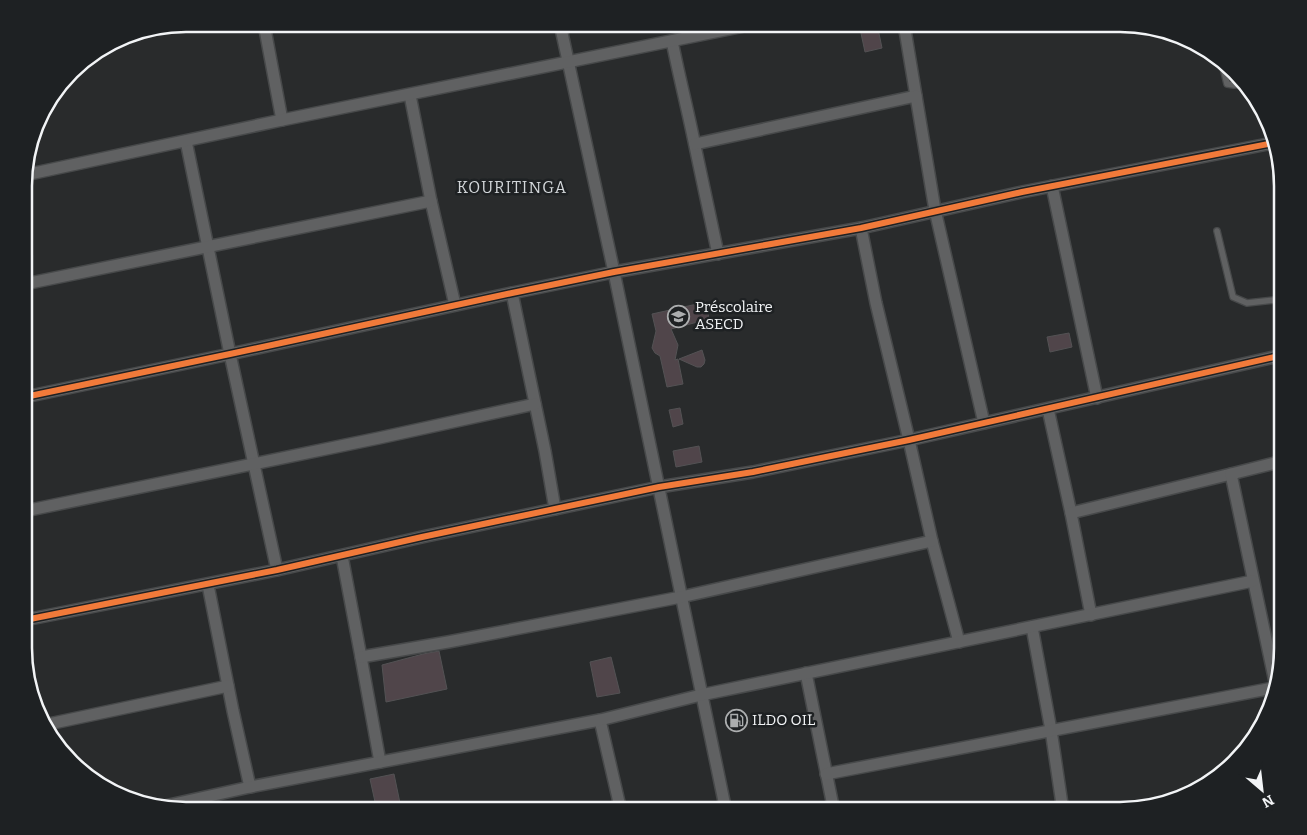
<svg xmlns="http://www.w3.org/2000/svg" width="1307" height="835" font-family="Bitter,serif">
  <rect width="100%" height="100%" fill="#292b2c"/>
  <g fill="#50454a" stroke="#535254">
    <path d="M859 24H877L882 48 865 52Z"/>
    <path d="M706 302 709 319 671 329 678 345 675 360 678 359 683 384 667 387 660 356 655 353 652 348 656 331 652 314Z"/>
    <path d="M1069 333 1072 347 1050 352 1047 337Z"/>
    <path d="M702 350 705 360 704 364 701 367H697L679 359Z"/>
    <path d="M680 408 683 424 673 427 669 410Z"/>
    <path d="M699 446 702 462 676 467 673 451Z"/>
    <path d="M439 651 447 689 386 702 382 665 423 654Z"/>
    <path d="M611 657 620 693 597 697 590 662Z"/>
    <path d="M394 774 401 808 387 811H377L370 779Z"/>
  </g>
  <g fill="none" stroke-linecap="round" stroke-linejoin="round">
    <defs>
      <g id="lane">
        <path d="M1222 63 1227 84 1234 85 1241 84"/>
        <path d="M1217 231 1233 297 1247 303 1283 299"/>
      </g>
      <g id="street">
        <path d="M264 24 282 120"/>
        <path d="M560 24 614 272 726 811"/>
        <path d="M904 24 916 96"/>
        <path d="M672 41C679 76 688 111 695 146 703 182 710 218 718 254"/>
        <path d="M410 95 431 201 455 305"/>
        <path d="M186 141 230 354 277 570"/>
        <path d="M695 144 916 96 935 210 984 423"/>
        <path d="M25 175 282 120 754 24"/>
        <path d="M1052 186 1097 398"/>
        <path d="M861 228 876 303 909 440 932 541 959 642"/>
        <path d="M25 284 431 201"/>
        <path d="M512 293 545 451 555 509"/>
        <path d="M25 397 230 354 512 293 614 272 861 228 1022 192 1273 143"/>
        <path d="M1048 409 1071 513"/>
        <path d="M25 511 379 438 535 404"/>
        <path d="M342 556 361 657 380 762"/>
        <path d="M208 585 233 711 250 787"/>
        <path d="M1091 615 1071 513 1231 474"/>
        <path d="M25 620 277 570 422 537 659 487 753 472 909 440 1283 355"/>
        <path d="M1032 627 1051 730 1063 811"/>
        <path d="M361 657 448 642 681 597 932 541"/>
        <path d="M806 673 834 811"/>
        <path d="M1275 682 1231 474 1283 461"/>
        <path d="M600 720 621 811"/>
        <path d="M44 725 228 686"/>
        <path d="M826 774 1273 688"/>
        <path d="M160 807 250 787 600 720 701 695 1253 581"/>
      </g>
    </defs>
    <use href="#lane" stroke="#47494a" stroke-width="8"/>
    <use href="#street" stroke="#47494a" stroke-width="14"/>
    <use href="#lane" stroke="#606162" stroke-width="5.5"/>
    <use href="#street" stroke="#606162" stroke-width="11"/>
    <defs>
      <g id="cycleway">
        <path d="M25 397 230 354 512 293 614 272 861 228 1022 192 1273 143"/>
        <path d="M25 620 277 570 422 537 659 487 753 472 909 440 1283 355"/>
      </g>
    </defs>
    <use href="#cycleway" stroke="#1e2123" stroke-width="9"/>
    <use href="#cycleway" stroke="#f17a3a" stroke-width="6"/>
  </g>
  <defs>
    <symbol id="school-ring" viewBox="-11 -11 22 22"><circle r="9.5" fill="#1e2123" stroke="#acaeaf" stroke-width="1.5"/><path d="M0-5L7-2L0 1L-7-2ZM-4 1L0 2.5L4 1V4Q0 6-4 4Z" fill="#acaeaf"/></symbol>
    <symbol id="fuel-ring" viewBox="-11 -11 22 22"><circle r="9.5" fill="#1e2123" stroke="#acaeaf" stroke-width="1.5"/><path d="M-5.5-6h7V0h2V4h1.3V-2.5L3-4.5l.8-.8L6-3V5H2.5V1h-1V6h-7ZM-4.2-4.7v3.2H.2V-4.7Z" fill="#acaeaf"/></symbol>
  </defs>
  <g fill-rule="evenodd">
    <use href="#school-ring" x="666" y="304" width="25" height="25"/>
    <use href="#fuel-ring" x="724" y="708" width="25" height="25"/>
  </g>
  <g text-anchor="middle" stroke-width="5" stroke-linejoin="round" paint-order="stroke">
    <g font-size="15" fill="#f2f4f6" stroke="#1e2123" text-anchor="start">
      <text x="695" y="312">Préscolaire<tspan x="695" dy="17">ASECD</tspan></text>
      <text x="752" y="725">ILDO OIL</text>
    </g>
    <g font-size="16" letter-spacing="1" fill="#d2d6d9" stroke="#1e2123">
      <text x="512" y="193">KOURITINGA</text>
    </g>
  </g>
  <path d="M0 0H1307V835H0ZM186 32H1120A154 154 0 0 1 1274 186V648A154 154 0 0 1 1120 802H186A154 154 0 0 1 32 648V186A154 154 0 0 1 186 32Z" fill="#1e2123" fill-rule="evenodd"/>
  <path fill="none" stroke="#f2f4f6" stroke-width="2.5" d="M186 32H1120A154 154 0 0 1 1274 186V648A154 154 0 0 1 1120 802H186A154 154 0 0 1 32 648V186A154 154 0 0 1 186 32Z"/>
  <g transform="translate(1262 790) rotate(152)" stroke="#1e2123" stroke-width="4" paint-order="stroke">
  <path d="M0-4L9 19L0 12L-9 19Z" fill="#f2f4f6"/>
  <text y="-8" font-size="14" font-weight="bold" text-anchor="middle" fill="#f2f4f6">N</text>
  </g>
</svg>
